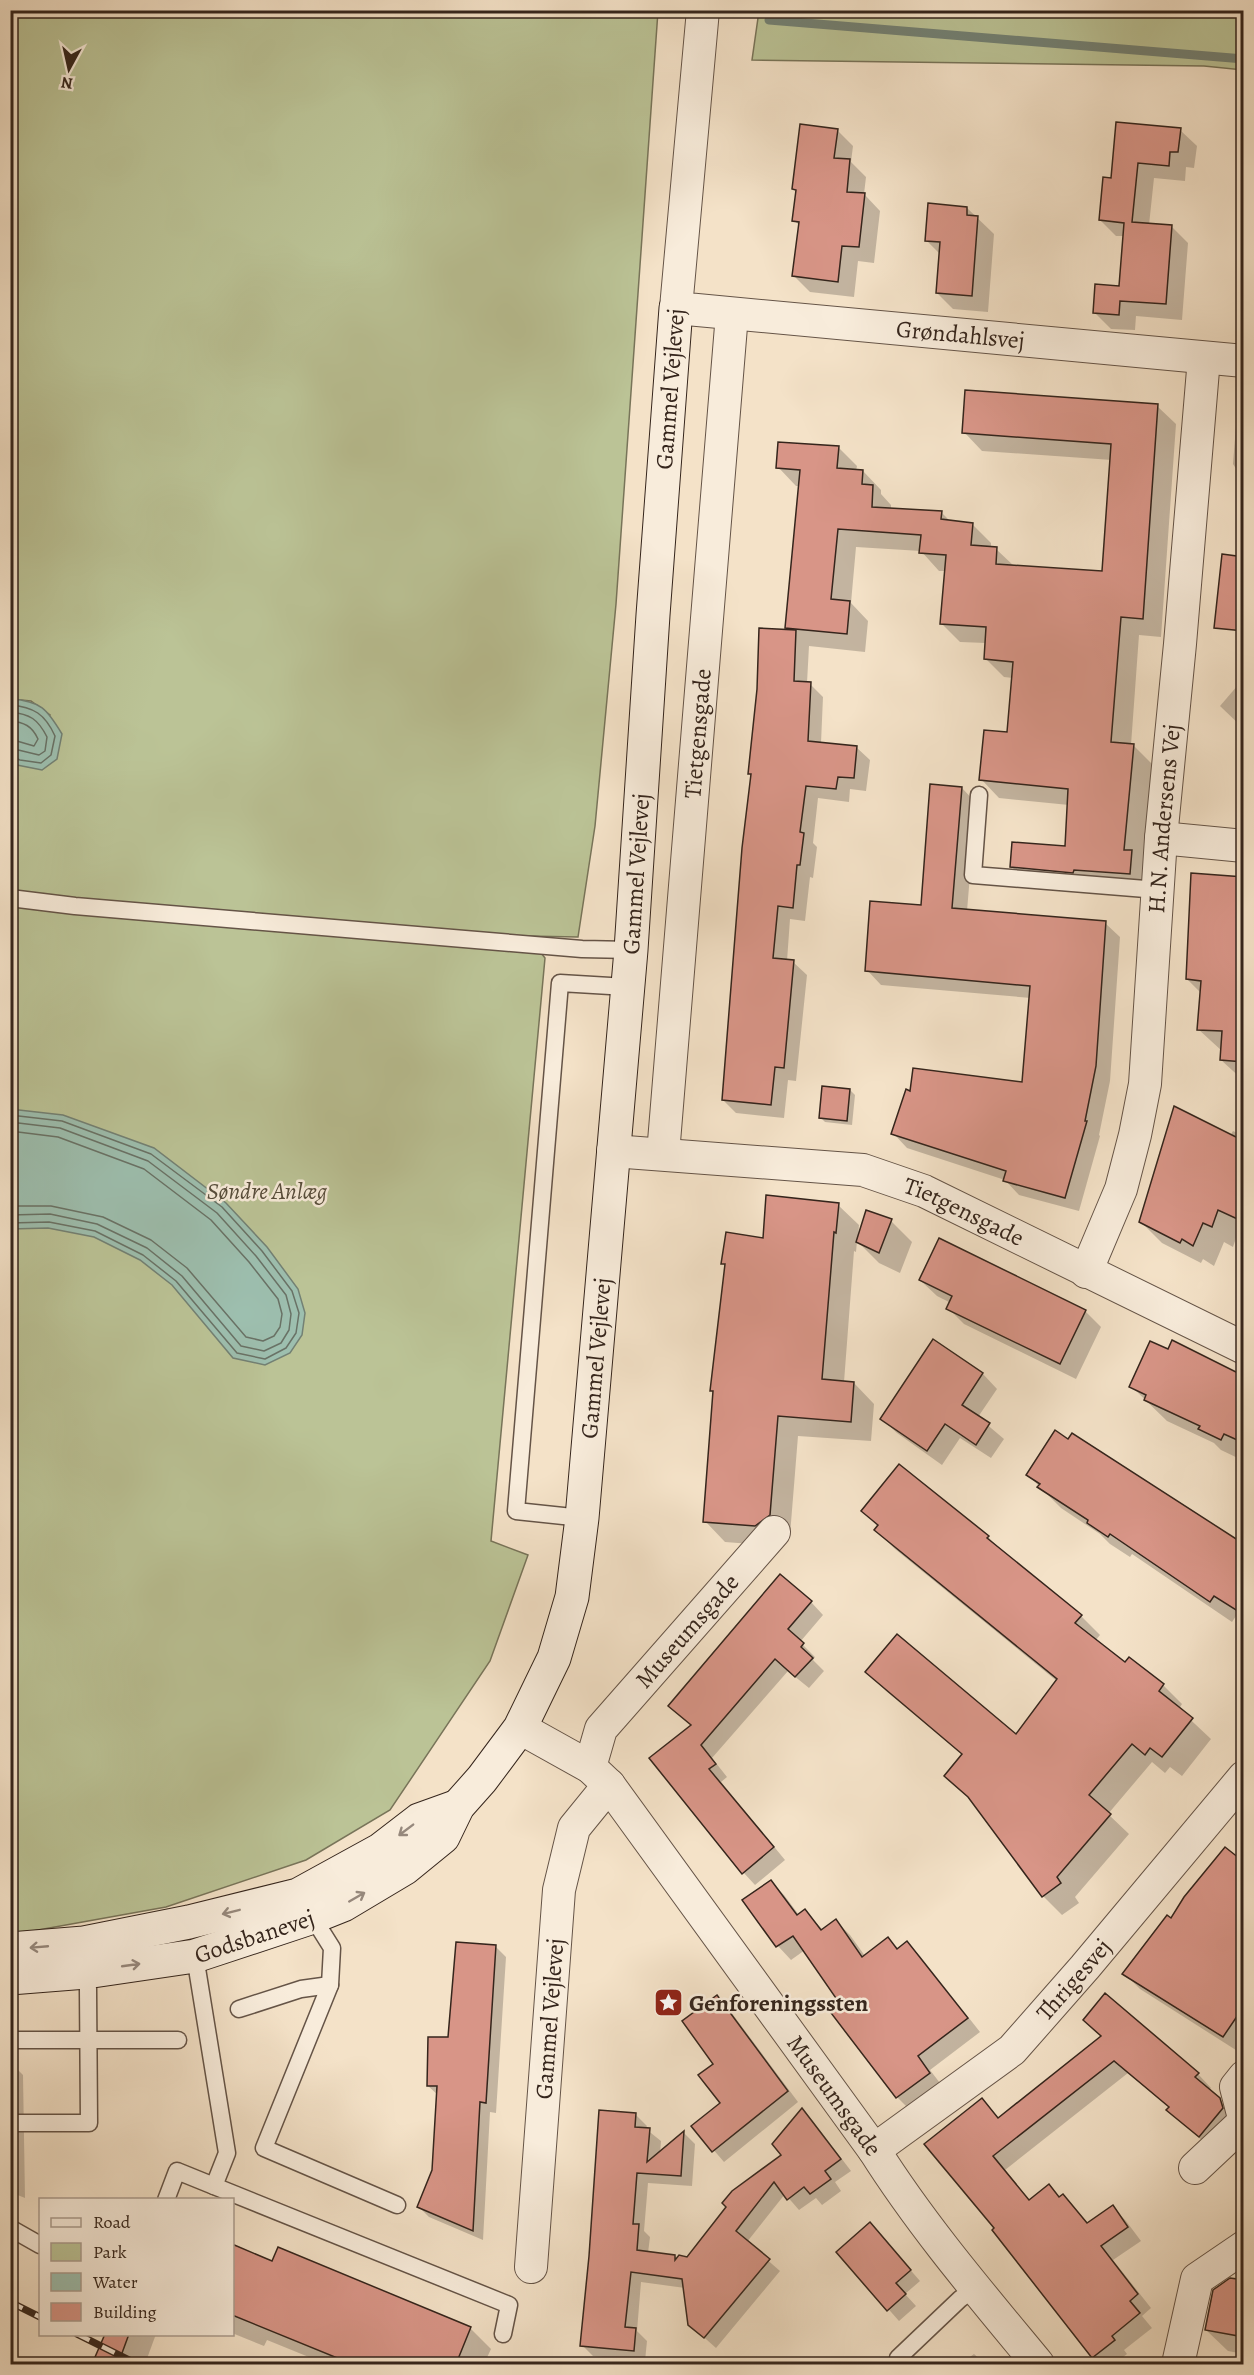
<svg xmlns="http://www.w3.org/2000/svg" width="1254" height="2375" font-family="Alegreya,serif">
  <rect width="100%" height="100%" fill="#f4e2c8"/>
  <filter id="stains"><feTurbulence type="fractalNoise" baseFrequency=".00333" numOctaves="4"/><feColorMatrix values="0 0 0 0 .2 0 0 0 0 .09 0 0 0 0 .02 0 0 0 .5 -.17"/></filter>
  <radialGradient id="worn" r=".72"><stop offset=".6" stop-color="#630" stop-opacity="0"/><stop offset="1" stop-color="#630" stop-opacity=".3"/></radialGradient>
  <g fill="#bbc396" stroke="#787459" stroke-width="1.5">
    <path d="M11 11H658L616 604 595 826 578 937 528 936 545 958 491 1541 528 1555 490 1661 390 1810 306 1860 166 1907 27 1932H10V760L17 765 50 715 31 701 11 699Z"/>
    <path d="M759 11H1243V70L1204 66 752 60Z"/>
  </g>
  <g fill="#9dbfaf" stroke="#738174" stroke-width="1.5">
    <path d="M11 699C41 701 47 709 62 734L57 759 42 770 17 765 11 760Z"/>
    <path d="M10 1109 63 1115 154 1148 226 1203 267 1247 298 1289 305 1313 302 1335 290 1353 265 1365 233 1358 172 1285 140 1260 94 1237 48 1228 11 1229Z"/>
  </g>
  <g fill="#0003">
    <path d="M837 130 853 146 851 162 866 177 864 194 880 211 874 263 858 261 854 297 810 292 794 276 800 226 794 220 797 192 794 189Z"/>
    <path d="M1180 130 1197 146 1194 168 1186 167 1185 181 1154 178 1149 225 1172 227 1188 243 1182 320 1136 316 1135 330 1111 329 1095 313 1120 288 1124 236H1116L1100 220 1112 179Z"/>
    <path d="M967 208 994 234 988 312 953 309 937 293 940 254 927 241Z"/>
    <path d="M1238 399H1244V481L1233 464Z"/>
    <path d="M1157 406 1176 424 1161 637 1139 635 1131 745H1133L1152 764 1143 863 1149 870 1148 892 1030 885 1011 866 1066 847 1069 805 999 798 981 779 1008 734 1013 678 1004 677 985 658 986 643 960 642 942 624 946 571H939L921 551 856 547 851 603 868 621 865 652 809 646 807 683 810 684 823 697 821 743 856 747 870 760 866 791 850 789 849 802 818 798 813 843 817 847 813 878 810 877 805 921 790 919 787 961 793 962 807 975 796 1081 788 1080 784 1118 736 1113 723 1100 753 777 749 773 790 631 787 628 800 486H796L778 467 838 447 857 466 856 471H863L881 490V494L891 505V510L941 512 951 522 973 525 991 543V548L996 549 1014 566 1104 573 1112 460 982 451 964 432Z"/>
    <path d="M1244 678V729L1220 706Z"/>
    <path d="M962 788 976 803 967 911 1105 923 1120 937 1110 1081 1099 1135 1100 1136 1079 1211 1019 1195 1005 1180 907 1148 893 1133 1024 1084 1031 998 881 985 867 970 922 907Z"/>
    <path d="M1244 878V1081L1221 1060 1222 1051 1198 1029 1201 993 1187 979Z"/>
    <path d="M850 1090 855 1095 852 1125 825 1122 820 1117Z"/>
    <path d="M1233 1131 1244 1136V1231L1239 1229 1233 1247 1224 1242 1214 1266 1203 1259 1201 1263 1162 1243 1141 1222 1230 1136Z"/>
    <path d="M838 1205 859 1225 858 1237 891 1221 912 1242 900 1273 879 1263 857 1241 856 1252 854 1251 844 1382 854 1383 874 1404 871 1441 798 1436 790 1535 776 1546 725 1542 705 1521 714 1393 711 1390 726 1266 723 1263Z"/>
    <path d="M920 1280 1085 1311 1101 1327 1076 1379 964 1324 948 1308 951 1303 937 1296Z"/>
    <path d="M934 1342 983 1374 997 1389 978 1417 1004 1439 991 1458 960 1438 942 1465 897 1433 882 1419Z"/>
    <path d="M1168 1351 1244 1377V1461L1221 1450 1214 1443 1167 1421 1131 1386Z"/>
    <path d="M1028 1475 1244 1545V1621L1236 1616 1232 1622 1132 1554 1130 1557 1110 1544 1100 1534 1061 1508Z"/>
    <path d="M863 1511 988 1537 1008 1557 1081 1616 1100 1635 1095 1641 1125 1664 1130 1659 1163 1685 1182 1704 1179 1709 1211 1739 1182 1776 1170 1767 1165 1773 1152 1762 1108 1814 1129 1834 1075 1897 1079 1903 1062 1915 1043 1896 976 1804 946 1776 963 1755 886 1691 867 1672 1016 1736 1058 1682 895 1549 876 1530 878 1527Z"/>
    <path d="M811 1602 823 1615 800 1642 815 1657 813 1660 824 1671 809 1688 788 1671 712 1758 727 1777 721 1782 785 1860 755 1885 743 1872 692 1726 683 1718Z"/>
    <path d="M1244 1864V2044L1239 2052 1140 1989 1124 1973 1172 1920Z"/>
    <path d="M771 1882 784 1895 799 1915 805 1911 823 1930 836 1921 850 1935 865 1956 888 1939 899 1949 907 1943 920 1956 980 2032 930 2070 943 2087 911 2111 897 2097 830 2009 840 2002 805 1950 791 1960 778 1946 745 1900Z"/>
    <path d="M496 1947 506 1957 496 2113 490 2112 483 2240 429 2217 419 2207 434 2171 438 2095 428 2086Z"/>
    <path d="M717 1997 728 2008 798 2102 724 2162 693 2126 722 2103 715 2064Z"/>
    <path d="M1102 2037 1198 2074 1211 2088 1209 2090 1233 2113 1213 2150 1182 2123 1168 2110 1170 2108 1128 2073 1005 2170 1030 2201 1049 2186 1060 2198 1063 2196 1089 2224 1113 2207 1126 2221 1141 2241 1113 2260 1151 2308 1142 2316 1152 2328 1124 2350 1127 2354 1114 2364H1101L1093 2357 996 2228 982 2100 999 2118Z"/>
    <path d="M10 2062 23 2075 25 2198 10 2192Z"/>
    <path d="M802 2110 813 2121 851 2171 835 2182 841 2191 822 2205 816 2198 799 2210 785 2194 747 2242 780 2271 716 2348 689 2324 685 2288 641 2282 637 2331 647 2341 645 2361 593 2356 582 2345 635 2114 647 2126 646 2129 661 2141 660 2154 684 2133 695 2144 692 2186 648 2183 644 2231 650 2237 648 2253 674 2256 678 2259 687 2258 783 2155Z"/>
    <path d="M880 2235 920 2281 905 2294 916 2306 899 2321 838 2252Z"/>
    <path d="M232 2246 273 2263 278 2249 471 2329 491 2349 484 2364H326L267 2340 264 2346 232 2333Z"/>
    <path d="M1244 2271V2354L1228 2351 1206 2330 1241 2282Z"/>
    <path d="M107 2334H156L145 2364H93Z"/>
    <path d="M974 2354 985 2364H960Z"/>
    <path d="M1227 2359 1232 2364H1220Z"/>
  </g>
  <g fill="none" stroke-linecap="round" stroke-linejoin="round">
    <g stroke="#697266" stroke-width="1.5">
      <path d="M10 705C34 707 45 714 55 736L51 755 41 763 20 760 10 756"/>
      <path d="M10 712C30 714 38 719 47 737L45 751 39 755 10 748"/>
      <path d="M10 721C24 722 32 726 38 739L34 746 10 739"/>
      <path d="M10 1115 62 1121 151 1154 222 1207 262 1251 292 1291 299 1313 296 1333 286 1348 265 1359 237 1353 176 1281 143 1255 95 1231 49 1222 10 1223"/>
      <path d="M10 1122 60 1128 148 1161 217 1213 256 1256 286 1295 291 1314 289 1330 281 1343 264 1351 241 1346 182 1276 147 1248 97 1224 50 1214 10 1215"/>
      <path d="M10 1131 58 1137 144 1169 211 1220 249 1262 278 1299 282 1314 280 1327 274 1336 263 1341 246 1337 187 1268 151 1240 103 1217 51 1206H10"/>
    </g>
    <path stroke="#738174" stroke-width="9" d="M769 20 1244 59"/>
  </g>
  <g fill="#d89587" stroke="#35251c" stroke-width="1.5">
    <path d="M1116 122 1181 128 1178 152H1170L1169 166 1138 163 1132 222 1172 225 1166 304 1120 301 1119 315 1093 313 1095 284 1119 286 1124 223 1099 220 1103 177 1111 178Z"/>
    <path d="M800 124 838 129 834 158 850 159 847 192 865 193 859 247 842 246 838 282 792 276 799 222 792 221 796 190 792 189Z"/>
    <path d="M928 203 967 207V215L978 216 972 296 936 293 940 242 925 241Z"/>
    <path d="M965 390 1158 404 1143 619 1121 617 1111 742 1134 744 1124 850H1132L1130 874 1074 870 1073 873 1010 867 1012 842 1065 846 1068 789 979 780 984 730 1007 732 1013 662 984 659 986 627 940 624 946 555 919 553 921 535 838 529 831 599 850 601 847 634 785 628 800 470 776 468 778 442 839 446 837 468 863 470 862 484 873 485 872 507 942 511 941 519 973 523 971 545 997 547 996 564 1102 571 1111 444 962 433Z"/>
    <path d="M1222 554 1244 557V631L1214 628Z"/>
    <path d="M759 628 796 630 794 681 811 682 808 741 857 746 854 778 838 777 836 789 806 786 800 832 804 833 800 865H797L793 908 778 906 773 958 794 960 784 1068 775 1067 771 1105 722 1100 742 848 751 774H748L757 689Z"/>
    <path d="M930 784 962 787 952 908 1106 921 1096 1066 1085 1121H1087L1065 1198 1003 1181 1006 1171 891 1134 906 1089 910 1091 913 1068 1022 1082 1030 986 865 971 870 901 921 905Z"/>
    <path d="M1191 873 1244 877V1062L1220 1060 1222 1031 1197 1030 1201 981 1186 979Z"/>
    <path d="M822 1086 850 1089 847 1121 819 1118Z"/>
    <path d="M1174 1106 1244 1141V1222L1218 1210 1212 1227 1203 1223 1193 1246 1182 1239 1180 1243 1139 1222Z"/>
    <path d="M766 1195 839 1203 836 1233 834 1232 822 1379 854 1382 851 1422 778 1416 770 1515 755 1526 703 1522 713 1391H710L725 1264H721L726 1232 763 1238Z"/>
    <path d="M866 1210 892 1219 879 1253 856 1242Z"/>
    <path d="M939 1238 1086 1310 1060 1364 946 1309 952 1296 919 1280Z"/>
    <path d="M933 1339 983 1373 962 1405 990 1423 976 1445 945 1424 927 1451 880 1419Z"/>
    <path d="M1172 1340 1244 1376V1443L1224 1434 1221 1440 1198 1429 1200 1426 1144 1400 1146 1395 1129 1387 1150 1341 1168 1349Z"/>
    <path d="M1055 1430 1068 1439 1072 1433 1244 1544V1615L1214 1596 1210 1602 1110 1534 1108 1537 1087 1523 1088 1520 1037 1487 1040 1484 1026 1475Z"/>
    <path d="M899 1464 989 1536 987 1538 1082 1615 1075 1623 1125 1662 1129 1657 1164 1684 1159 1691 1193 1718 1162 1757 1150 1748 1145 1755 1132 1744 1089 1795 1111 1814 1057 1877 1061 1883 1042 1897 968 1797 944 1776 962 1754 865 1672 897 1634 1016 1734 1057 1679 874 1530 878 1525 861 1511Z"/>
    <path d="M780 1574 812 1601 788 1629 804 1643 801 1647 813 1658 795 1677 775 1659 701 1745 716 1764 709 1769 774 1847 742 1874 649 1758 691 1725 668 1706Z"/>
    <path d="M1225 1847 1244 1862V2006L1223 2037 1122 1974 1167 1915 1171 1918 1184 1897Z"/>
    <path d="M771 1880 797 1915 805 1909 821 1930 836 1919 862 1957 888 1937 897 1949 907 1941 968 2018 918 2056 930 2073 896 2098 828 2009 838 2001 793 1936 776 1947 742 1900Z"/>
    <path d="M456 1942 496 1945 486 2103 480 2102 473 2231 417 2207 432 2170 437 2086H427L428 2037H448Z"/>
    <path d="M1105 1993 1199 2073 1195 2077 1220 2098 1223 2108 1199 2137 1166 2110 1169 2107 1114 2061 993 2156 1029 2200 1049 2184 1059 2197 1063 2194 1087 2223 1113 2205 1128 2227 1101 2246 1138 2294 1130 2301 1140 2313 1112 2336 1115 2340 1092 2358 992 2230 994 2228 924 2144 982 2098 998 2118 1101 2036 1083 2020Z"/>
    <path d="M717 1995 788 2091 712 2152 691 2126 720 2103 698 2075 713 2064 682 2021Z"/>
    <path d="M802 2108 841 2159 825 2171 831 2179 810 2194 804 2187 787 2200 774 2182 736 2231 770 2259 704 2338 688 2325 682 2279 631 2272 625 2327 636 2328 634 2351 580 2346 589 2256 599 2110 636 2113 635 2127 650 2128 647 2162 684 2131 681 2176 637 2173 633 2224H639L637 2250 675 2255V2260L679 2255 687 2257 726 2207 722 2203 732 2191 781 2155 772 2144Z"/>
    <path d="M870 2222 911 2270 896 2283 906 2294 887 2311 836 2252Z"/>
    <path d="M232 2244 272 2261 278 2247 471 2327 456 2364H352L232 2315Z"/>
    <path d="M1230 2278 1244 2280V2337L1205 2330 1213 2290Z"/>
    <path d="M105 2334H129L118 2364H92Z"/>
  </g>
  <g fill="none" stroke-linecap="round" stroke-linejoin="round">
    <defs>
      <g id="lane">
        <path d="M979 795 973 875 1158 890"/>
        <path d="M10 898 75 906 582 949 631 950"/>
        <path d="M582 1518 516 1511 560 983 627 987"/>
        <path d="M310 1913 332 1948 330 1985 264 2148 397 2205"/>
        <path d="M194 1950 227 2153 214 2186 509 2305 503 2334"/>
        <path d="M239 2009 301 1989 330 1985"/>
        <path d="M10 2040H178"/>
        <path d="M15 2123H89L88 1989 86 1968"/>
        <path d="M166 2200 177 2171 214 2186"/>
        <path d="M10 2228 40 2245"/>
        <path d="M898 2358 960 2299 975 2288"/>
      </g>
      <g id="street">
        <path id="s1" d="M703 10 676 308 1244 361"/>
        <path d="M1161 838 1244 846"/>
        <path id="s2" d="M613 1151 863 1170 924 1191 1244 1348"/>
        <path id="s3" d="M663 1154 732 314"/>
        <path id="s4" d="M1086 1272 1121 1189 1135 1135 1145 1084 1161 838 1180 644 1204 358"/>
        <path id="s5" d="M520 1728 590 1767 609 1785 874 2150C922 2226 981 2295 1038 2364"/>
        <path id="s6" d="M590 1767 601 1729 774 1532"/>
        <path d="M1244 2077 1236 2087 1244 2118"/>
        <path id="s7" d="M874 2150 1012 2050 1085 1967 1244 1777"/>
        <path d="M1195 2168 1244 2122"/>
        <path id="s8" d="M531 2267 559 1890 574 1828 609 1785"/>
        <path d="M1178 2364 1197 2279 1244 2247"/>
      </g>
      <g id="secondary">
        <path d="M10 1949 84 1943 189 1922 298 1895 380 1850 419 1820 458 1806"/>
        <path id="s9" d="M10 1978 86 1972 195 1956 313 1917 343 1905 405 1868 443 1837 458 1806 482 1779 520 1728 554 1658 572 1597 582 1518 631 950 653 615 676 308"/>
      </g>
    </defs>
    <use href="#lane" stroke="#655447" stroke-width="19"/>
    <use href="#street" stroke="#655447" stroke-width="34"/>
    <use href="#secondary" stroke="#35251c" stroke-width="35"/>
    <use href="#lane" stroke="#f8ecdb" stroke-width="16"/>
    <use href="#street" stroke="#f8ecdb" stroke-width="32"/>
    <use href="#secondary" stroke="#f8ecdb" stroke-width="33"/>
    <defs>
      <g id="rail">
        <path d="M10 2302 40 2317"/>
        <path d="M77 2334 137 2364"/>
      </g>
    </defs>
    <use href="#rail" stroke="#35251c" stroke-width="7"/>
    <use href="#rail" stroke="#f8ecdb" stroke-width="4.5" stroke-dasharray="14" stroke-linecap="butt"/>
  </g>
  <defs><path id="oneway-shaft" d="M-6 0H5M1.5-3L5.5 0L1.5 3" fill="none" stroke-width="1.6" stroke-linecap="round" stroke-linejoin="round" transform="scale(1.5)"/></defs>
  <g stroke="#96887c">
    <use href="#oneway-shaft" transform="translate(406 1830) rotate(143)"/>
    <use href="#oneway-shaft" transform="translate(357 1897) rotate(-30)"/>
    <use href="#oneway-shaft" transform="translate(231 1912) rotate(166)"/>
    <use href="#oneway-shaft" transform="translate(39 1947) rotate(175)"/>
    <use href="#oneway-shaft" transform="translate(131 1965) rotate(-8)"/>
  </g>
  <defs>
    <symbol id="sight-square" viewBox="-11 -11 22 22"><rect x="-9" y="-9" width="18" height="18" rx="4" fill="#8f2418" stroke="#f8ecdb"/><path d="M0-6L1.8-2.2L6-1.7L2.9 1.2L3.7 5.4L0 3.3L-3.7 5.4L-2.9 1.2L-6-1.7L-1.8-2.2Z" fill="#fff"/></symbol>
  </defs>
  <g fill-rule="evenodd">
    <use href="#sight-square" x="652" y="1986" width="33" height="33"/>
  </g>
  <g text-anchor="middle" stroke-width="5" stroke-linejoin="round" paint-order="stroke">
    <g font-size="24" fill="#35251c" stroke="#f8ecdb">
      <text dy="8" stroke="none"><textPath href="#s1" startOffset="585">Grøndahlsvej</textPath></text>
      <text dy="8" stroke="none"><textPath href="#s9" startOffset="1952">Gammel Vejlevej</textPath></text>
      <text dy="8" stroke="none"><textPath href="#s3" startOffset="422">Tietgensgade</textPath></text>
      <text dy="8" stroke="none"><textPath href="#s4" startOffset="464">H.N. Andersens Vej</textPath></text>
      <text dy="8" stroke="none"><textPath href="#s9" startOffset="1466">Gammel Vejlevej</textPath></text>
      <text dy="8" stroke="none"><textPath href="#s2" startOffset="360">Tietgensgade</textPath></text>
      <text dy="8" stroke="none"><textPath href="#s9" startOffset="980">Gammel Vejlevej</textPath></text>
      <text dy="8" stroke="none"><textPath href="#s6" startOffset="170">Museumsgade</textPath></text>
      <text dy="8" stroke="none"><textPath href="#s9" startOffset="249">Godsbanevej</textPath></text>
      <text dy="8" stroke="none"><textPath href="#s7" startOffset="264">Thrigesvej</textPath></text>
      <text dy="8" stroke="none"><textPath href="#s8" startOffset="249">Gammel Vejlevej</textPath></text>
      <text dy="8" stroke="none"><textPath href="#s5" startOffset="490">Museumsgade</textPath></text>
    </g>
    <g font-size="24" font-style="italic" fill="#564c3a" stroke="#f8ecdb">
      <text x="267" y="1199">Søndre Anlæg</text>
    </g>
    <g font-size="24" font-weight="bold" fill="#35251c" stroke="#f8ecdb" text-anchor="start">
      <text x="689" y="2011">Genforeningssten</text>
    </g>
  </g>
  <rect width="1254" height="2375" fill="none" stroke="#f4e2c8" stroke-width="36"/>
  <rect x="12" y="12" width="1230" height="2351" fill="none" stroke="#35251c" stroke-width="3"/>
  <rect x="18" y="18" width="1218" height="2339" fill="none" stroke="#35251c" stroke-width="1.5"/>
  <rect x="39" y="2198" width="195" height="138" fill="#f8ecdb" stroke="#aa9c8f" stroke-width="1.5"/>
  <rect x="51" y="2218" width="30" height="9" fill="#f8ecdb" stroke="#aa9c8f" stroke-width="1.5"/>
  <text x="93" y="2228" font-size="18" fill="#35251c">Road</text>
  <rect x="51" y="2243" width="30" height="18" fill="#bbc396" stroke="#aa9c8f" stroke-width="1.5"/>
  <text x="93" y="2258" font-size="18" fill="#35251c">Park</text>
  <rect x="51" y="2273" width="30" height="18" fill="#9dbfaf" stroke="#aa9c8f" stroke-width="1.5"/>
  <text x="93" y="2288" font-size="18" fill="#35251c">Water</text>
  <rect x="51" y="2303" width="30" height="18" fill="#d89587" stroke="#aa9c8f" stroke-width="1.5"/>
  <text x="93" y="2318" font-size="18" fill="#35251c">Building</text>
  <g transform="translate(69 69) rotate(188)" stroke="#f8ecdb" stroke-width="4.5" paint-order="stroke">
  <path d="M0-4.5L10 22L0 15L-10 22Z" fill="#35251c"/>
  <text y="-9" font-size="16" font-weight="bold" text-anchor="middle" fill="#35251c">N</text>
  </g>
  <rect width="100%" height="100%" filter="url(#stains)"/>
  <rect width="100%" height="100%" fill="url(#worn)"/>
</svg>
